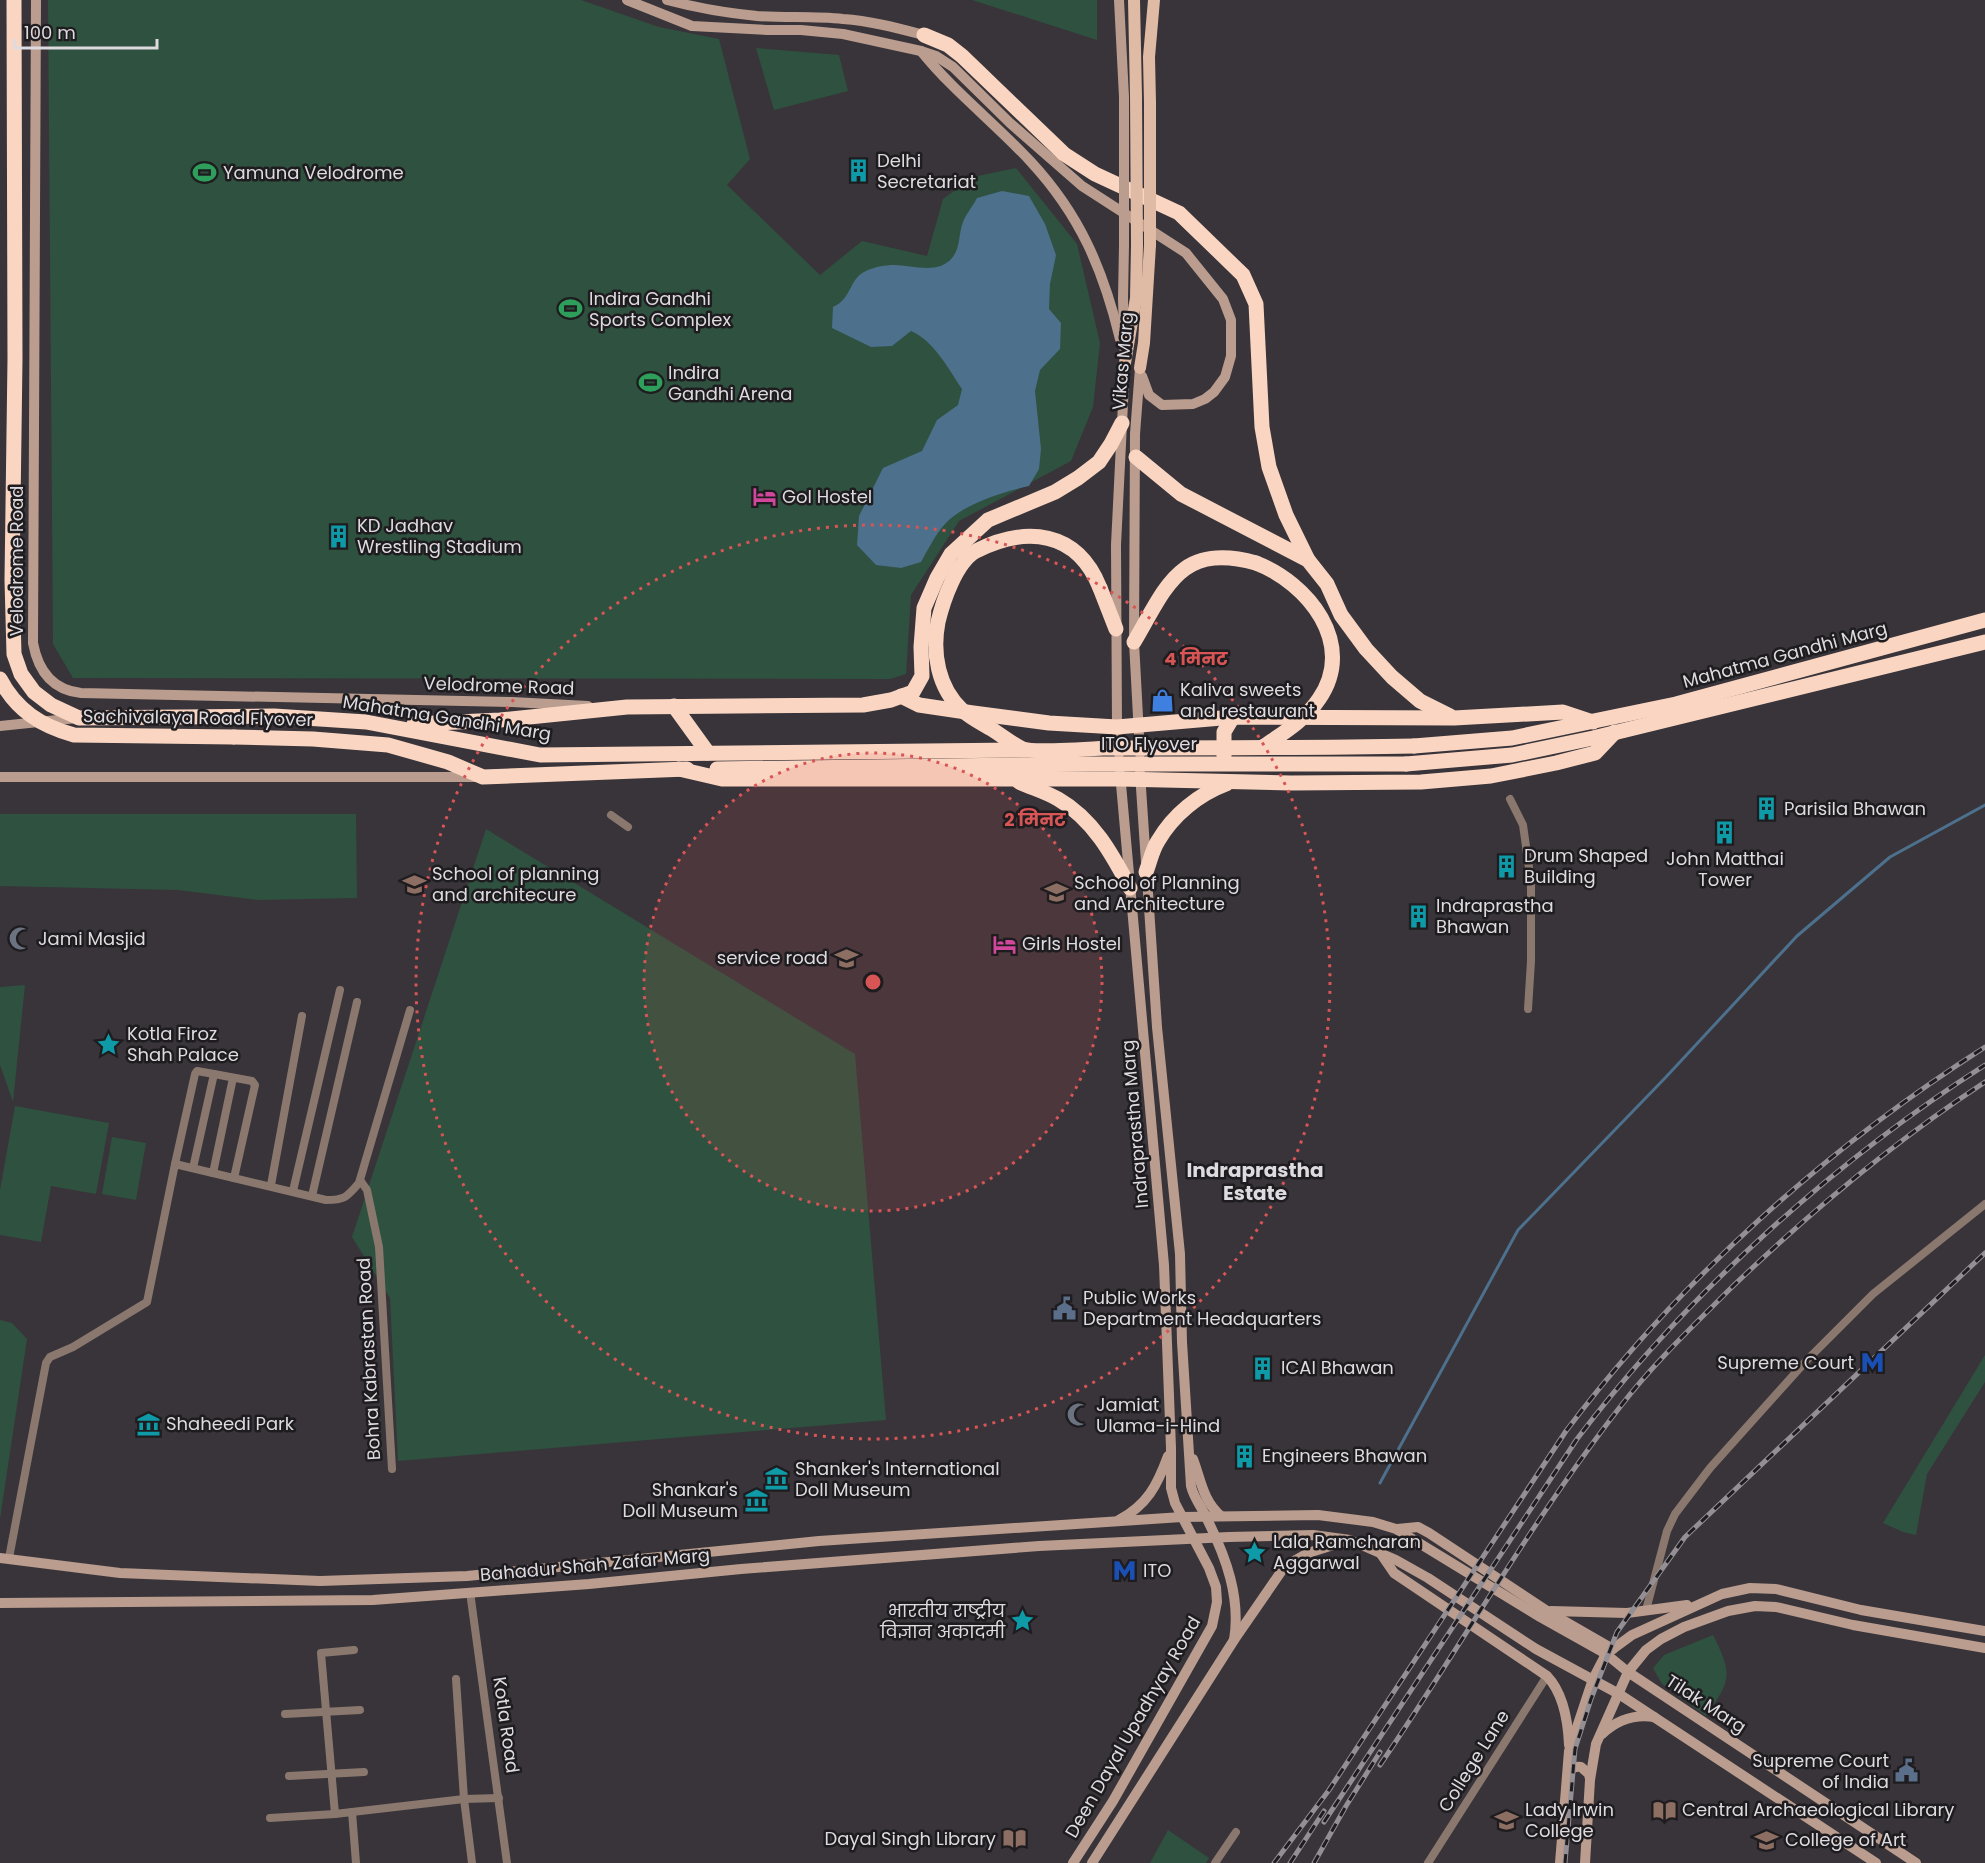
<svg xmlns="http://www.w3.org/2000/svg" width="1985" height="1863" font-family="Poppins,'Noto Sans Devanagari',sans-serif">
  <rect width="100%" height="100%" fill="#38343a"/>
  <g fill="#2f513f">
    <path d="M48 0H581L659 27 719 39 750 159 727 185 820 275 862 241 927 256 943 199 973 177 1016 168 1077 244 1100 343 1093 407 1071 461 959 521 911 595 906 674 890 679 73 678 53 644Z"/>
    <path d="M972 0H1097V40Z"/>
    <path d="M756 48 839 55 848 91 774 110Z"/>
    <path d="M0 814H356L357 898 257 900 178 890 0 886Z"/>
    <path d="M486 829 855 1054 886 1420 398 1461 390 1298 352 1237Z"/>
    <path d="M25 985 13 1102 0 1065V987Z"/>
    <path d="M15 1106 109 1123 96 1194 51 1186 41 1242 0 1235V1190Z"/>
    <path d="M112 1137 146 1143 136 1200 102 1194Z"/>
    <path d="M0 1320 12 1323 27 1339 0 1519Z"/>
    <path d="M1985 1355V1382L1927 1474 1916 1535 1903 1532 1883 1523Z"/>
    <path d="M1713 1635C1733 1675 1731 1680 1706 1716L1662 1684 1653 1668 1664 1655Z"/>
    <path d="M1168 1830 1209 1858 1206 1863H1150Z"/>
  </g>
  <path fill="#4d708c" d="M1002 191 1029 196 1045 224 1056 255 1050 284 1049 309 1061 323 1060 349 1040 370 1035 391 1041 449 1039 469 1029 486C1003 492 972 501 950 519 938 529 929 548 921 562L901 568 876 565 857 545 859 516 883 468 922 451 937 420 958 405 962 389C948 368 934 341 911 331L892 346 871 347 832 328 833 307C852 299 849 278 866 271 874 267 885 265 894 265 912 265 938 275 952 258 961 247 958 235 963 222 966 214 973 206 977 198Z"/>
  <g fill="none" stroke-linecap="round" stroke-linejoin="round">
    <path stroke="#4d708c" stroke-width="3" d="M1380 1483 1518 1230 1666 1077 1797 936 1890 857 1985 805"/>
    <g stroke="#8a786e" stroke-width="8">
      <path d="M1510 799 1523 825 1531 882V961L1528 1009"/>
      <path d="M611 815 628 827"/>
      <path d="M175 1164 195 1074 197 1071 214 1074"/>
      <path d="M193 1168 214 1074 252 1081 255 1085 234 1178"/>
      <path d="M213 1173 233 1078"/>
      <path d="M360 1180 367 1190 379 1247 392 1469"/>
      <path d="M271 1185 302 1016"/>
      <path d="M293 1191 340 990"/>
      <path d="M312 1196 357 1002"/>
      <path d="M9 1558 46 1363 50 1357 73 1347 147 1302 175 1164 326 1200C345 1200 347 1197 359 1183L410 1010"/>
      <path d="M470 1592 507 1863"/>
      <path d="M1646 1610 1667 1531 1675 1514 1710 1468 1807 1360 1873 1294 1985 1204"/>
      <path d="M354 1650 321 1653 335 1814 352 1812 356 1863"/>
      <path d="M456 1679 464 1799 472 1863"/>
      <path d="M285 1714 360 1710"/>
      <path d="M289 1776 364 1772"/>
      <path d="M352 1812 464 1799 499 1798"/>
      <path d="M270 1818 335 1814"/>
      <path d="M1215 1863 1236 1832"/>
      <path d="M1428 1863 1547 1676"/>
    </g>
    <g stroke="#ba9d8e" stroke-width="10">
      <path d="M36 0 33 643C38 670 52 690 81 693L512 702 588 706"/>
      <path d="M627 0 692 26 767 30H801L843 34 921 51 936 56 953 67 1010 123 1082 186 1186 253 1223 299 1231 320V356L1225 377 1214 392 1205 399 1193 404 1162 405 1149 395 1142 376"/>
      <path d="M667 0C697 8 726 13 757 16 785 18 814 16 843 19 871 21 897 28 924 35"/>
      <path d="M1119 0 1124 97"/>
      <path d="M921 51C954 92 996 124 1031 162 1080 215 1103 269 1120 339"/>
      <path d="M0 726 77 718"/>
      <path d="M1119 754 1117 727 1116 545 1125 363 1123 299 1124 245"/>
      <path d="M1140 754 1134 642 1135 434 1140 368"/>
      <path d="M1140 773 1157 1027 1180 1254 1182 1342 1191 1486C1194 1499 1202 1507 1207 1519 1226 1557 1241 1598 1234 1640"/>
      <path d="M0 777H477"/>
      <path d="M1193 1459C1201 1480 1203 1501 1221 1516"/>
      <path d="M1119 1520C1147 1505 1157 1486 1168 1456"/>
      <path d="M1397 1529 1418 1527 1429 1533 1547 1611 1613 1649"/>
      <path d="M1381 1554 1394 1573 1547 1676C1564 1694 1568 1721 1569 1745"/>
      <path d="M0 1558 120 1573 320 1581 467 1576 819 1541 1182 1517 1318 1515 1373 1522 1396 1529 1540 1617 1606 1654 1628 1672 1916 1863"/>
      <path d="M0 1603 373 1600 589 1584 741 1569 1039 1546 1229 1537 1313 1535 1350 1540 1396 1560 1428 1578 1536 1649 1619 1694 1876 1863"/>
      <path d="M1551 1611 1627 1613 1687 1605"/>
      <path d="M1602 1734C1617 1720 1634 1714 1654 1717"/>
      <path d="M1567 1777C1569 1770 1573 1766 1581 1767L1589 1774 1590 1779"/>
      <path d="M1073 1863 1113 1801 1212 1626 1217 1602 1216 1587 1209 1568 1175 1503 1171 1488V1448L1164 1265 1120 773"/>
      <path d="M1092 1863 1234 1640 1285 1566 1308 1553 1346 1541"/>
      <path d="M1560 1863 1569 1751 1593 1679 1606 1654 1632 1635 1722 1594 1750 1588 1776 1589 1861 1610 1985 1631"/>
      <path d="M1585 1863 1590 1780 1596 1744 1628 1672 1646 1650 1661 1639 1684 1627 1728 1611 1755 1606 1776 1607 1853 1625 1985 1648"/>
    </g>
    <g stroke="#dfbaa5" stroke-width="12">
      <path d="M1134 0 1136 96"/>
      <path d="M1150 103 1149 57 1154 0"/>
      <path d="M1125 363 1136 298 1137 245"/>
      <path d="M1140 368 1144 343 1150 245"/>
    </g>
    <g stroke="#fad6c2" stroke-width="15">
      <path d="M14 0 15 359 12 580 14 654 21 674 34 692 51 705 79 718 274 716 366 722 540 755 1025 750"/>
      <path d="M924 35 948 45 962 56 1064 154 1095 174 1179 213 1243 275 1256 304 1262 427 1269 467 1286 515 1308 560"/>
      <path d="M1136 457 1181 494 1308 560 1327 584 1341 615 1366 649 1392 677 1420 701 1450 716"/>
      <path d="M1100 588 1116 629"/>
      <path d="M1134 642C1167 586 1180 542 1256 563"/>
      <path d="M901 696 919 705 973 713 1049 723 1117 727 1233 717 1454 718 1563 712 1593 722"/>
      <path d="M674 706 708 753"/>
      <path d="M414 724 500 720 627 707 863 705 891 700 913 692 922 676 921 647 924 608 937 578 951 554 988 520 1055 492 1078 478 1099 462 1111 444 1122 423"/>
      <path d="M234 737 313 739 388 745 448 762 483 777 687 769"/>
      <path d="M1414 746 1512 738 1676 704 1985 620"/>
      <path d="M1224 760V732L1233 717"/>
      <path d="M1406 764 1512 755 1593 738 1985 642"/>
      <path d="M679 769 722 779H1120L1291 783 1421 782 1491 776 1556 763 1595 753 1615 732"/>
      <path d="M1019 782C1032 788 1046 792 1058 799 1093 819 1112 854 1130 888"/>
      <path d="M1146 872C1150 862 1152 850 1158 841 1173 815 1199 794 1226 784"/>
    </g>
    <defs>
      <g id="rail">
        <path d="M1380 1765C1461 1646 1532 1520 1620 1407 1653 1364 1692 1327 1730 1289 1809 1213 1893 1142 1985 1082"/>
        <path d="M1324 1822 1577 1439C1686 1295 1833 1162 1985 1065"/>
        <path d="M1274 1863 1329 1790 1566 1431C1680 1280 1825 1149 1985 1047"/>
        <path d="M1290 1863 1324 1811"/>
        <path d="M1314 1863 1346 1806 1380 1752"/>
        <path d="M1565 1863 1575 1749 1591 1699 1617 1632 1685 1537 1985 1253"/>
      </g>
    </defs>
    <use href="#rail" stroke="#938f95" stroke-width="5"/>
    <use href="#rail" stroke="#1e1c1f" stroke-width="3" stroke-dasharray="9" stroke-linecap="butt"/>
    <path stroke="#ba9d8e" stroke-width="10" d="M1124 245V97"/>
    <g stroke="#dfbaa5" stroke-width="12">
      <path d="M1136 96 1137 245"/>
      <path d="M1150 245V103"/>
    </g>
    <g stroke="#fad6c2" stroke-width="15">
      <path d="M1256 563C1308 583 1357 644 1319 699 1305 720 1283 733 1263 747"/>
      <path d="M1100 588C1077 530 1026 526 976 551 956 562 943 601 938 622 932 653 938 688 962 710 972 719 985 725 996 732 1005 738 1014 745 1023 749 1033 753 1090 749 1105 748 1208 748 1311 748 1414 746"/>
      <path d="M0 679C16 710 41 726 74 735L234 737"/>
      <path d="M717 769 1091 764H1406"/>
    </g>
  </g>
  <circle cx="873" cy="982" r="229" fill="#d85556" fill-opacity=".12"/>
  <g fill="none" stroke="#d85556" stroke-width="3" stroke-dasharray="3 6">
    <circle cx="873" cy="982" r="229"/>
    <circle cx="873" cy="982" r="457"/>
  </g>
  <defs>
    <symbol id="building-bare" viewBox="-9 -9 18 18"><path d="M-4-6H4V6H1V3H-1V6H-4ZM-2.5-4.3h1.7v1.8h-1.7ZM.8-4.3h1.7v1.8H.8ZM-2.5-1h1.7V.8h-1.7ZM.8-1h1.7V.8H.8Z" fill="#0f9aa8" stroke="#1e1c1f" stroke-width="2.5" paint-order="stroke"/></symbol>
    <symbol id="stadium-bare" viewBox="-9 -9 18 18"><path d="M0-5a6.5 5 0 1 0 0 10a6.5 5 0 1 0 0-10ZM-3.5-1.8h7v3.6h-7Z" fill="#2e9e5b" stroke="#1e1c1f" stroke-width="2.5" paint-order="stroke"/></symbol>
    <symbol id="hotel-bare" viewBox="-9 -9 18 18"><path d="M-6-4.5h1.5V1H6V5H4.5V3h-9V5H-6ZM-4 0a1.8 1.8 0 1 1 3.6 0ZM.5 0V-2.5h3Q6-2.5 6 0Z" fill="#d1479c" stroke="#1e1c1f" stroke-width="2.5" paint-order="stroke"/></symbol>
    <symbol id="shop-bare" viewBox="-9 -9 18 18"><path d="M-5-2.5h2.3a2.7 3.5 0 0 1 5.4 0H5L5.5 6h-11ZM-1.5-2.5h3a1.5 2.3 0 0 0-3 0Z" fill="#3f7fe0" stroke="#1e1c1f" stroke-width="2.5" paint-order="stroke"/></symbol>
    <symbol id="school-bare" viewBox="-9 -9 18 18"><path d="M0-5L7-2L0 1L-7-2ZM-4 1L0 2.5L4 1V4Q0 6-4 4Z" fill="#8d6e63" stroke="#1e1c1f" stroke-width="2.5" paint-order="stroke"/></symbol>
    <symbol id="university-bare" viewBox="-9 -9 18 18"><path d="M0-5L7-2L0 1L-7-2ZM-4 1L0 2.5L4 1V4Q0 6-4 4Z" fill="#8d6e63" stroke="#1e1c1f" stroke-width="2.5" paint-order="stroke"/></symbol>
    <symbol id="mosque-bare" viewBox="-9 -9 18 18"><path d="M3.5-4.9A6 6 0 1 0 3.5 4.9A5 5 0 1 1 3.5-4.9Z" fill="#6b7280" stroke="#1e1c1f" stroke-width="2.5" paint-order="stroke"/></symbol>
    <symbol id="sight-bare" viewBox="-9 -9 18 18"><path d="M0-6L1.8-2.2L6-1.7L2.9 1.2L3.7 5.4L0 3.3L-3.7 5.4L-2.9 1.2L-6-1.7L-1.8-2.2Z" fill="#0f9aa8" stroke="#1e1c1f" stroke-width="2.5" paint-order="stroke"/></symbol>
    <symbol id="civic-bare" viewBox="-9 -9 18 18"><path d="M-.6-6.5H3V-4.5H.6V-3L4-1V1h2V6H-6V1h2V-1L-.6-3ZM-1.2 2.5V6h2.4V2.5Z" fill="#5c6f8a" stroke="#1e1c1f" stroke-width="2.5" paint-order="stroke"/></symbol>
    <symbol id="metro-bare" viewBox="-9 -9 18 18"><path d="M-5.5 5V-5H-3L0 0L3-5H5.5V5H3V-.5L0 4L-3-.5V5Z" fill="#1a4fb4" stroke="#1e1c1f" stroke-width="2.5" paint-order="stroke"/></symbol>
    <symbol id="museum-bare" viewBox="-9 -9 18 18"><path d="M0-6L6-3V-2H-6V-3ZM-5-1h2V3h-2ZM-1-1h2V3h-2ZM3-1h2V3H3ZM-6 4H6V6H-6Z" fill="#0f9aa8" stroke="#1e1c1f" stroke-width="2.5" paint-order="stroke"/></symbol>
    <symbol id="library-bare" viewBox="-9 -9 18 18"><path d="M-6-4Q-3-5.5-.7-3.5V5Q-3 3-6 4ZM6-4Q3-5.5 .7-3.5V5Q3 3 6 4Z" fill="#8d6e63" stroke="#1e1c1f" stroke-width="2.5" paint-order="stroke"/></symbol>
  </defs>
  <g fill-rule="evenodd">
    <use href="#building-bare" x="842" y="154" width="33" height="33"/>
    <use href="#stadium-bare" x="188" y="156" width="33" height="33"/>
    <use href="#stadium-bare" x="554" y="292" width="33" height="33"/>
    <use href="#stadium-bare" x="634" y="366" width="33" height="33"/>
    <use href="#hotel-bare" x="748" y="480" width="33" height="33"/>
    <use href="#building-bare" x="322" y="520" width="33" height="33"/>
    <use href="#shop-bare" x="1146" y="684" width="33" height="33"/>
    <use href="#building-bare" x="1750" y="792" width="33" height="33"/>
    <use href="#building-bare" x="1708" y="816" width="33" height="33"/>
    <use href="#building-bare" x="1490" y="850" width="33" height="33"/>
    <use href="#school-bare" x="398" y="868" width="33" height="33"/>
    <use href="#university-bare" x="1040" y="876" width="33" height="33"/>
    <use href="#building-bare" x="1402" y="900" width="33" height="33"/>
    <use href="#mosque-bare" x="4" y="922" width="33" height="33"/>
    <use href="#hotel-bare" x="988" y="928" width="33" height="33"/>
    <use href="#university-bare" x="830" y="942" width="33" height="33"/>
    <use href="#sight-bare" x="92" y="1028" width="33" height="33"/>
    <use href="#civic-bare" x="1048" y="1292" width="33" height="33"/>
    <use href="#metro-bare" x="1856" y="1346" width="33" height="33"/>
    <use href="#building-bare" x="1246" y="1352" width="33" height="33"/>
    <use href="#mosque-bare" x="1062" y="1398" width="33" height="33"/>
    <use href="#museum-bare" x="132" y="1408" width="33" height="33"/>
    <use href="#building-bare" x="1228" y="1440" width="33" height="33"/>
    <use href="#museum-bare" x="760" y="1462" width="33" height="33"/>
    <use href="#museum-bare" x="740" y="1484" width="33" height="33"/>
    <use href="#sight-bare" x="1238" y="1536" width="33" height="33"/>
    <use href="#metro-bare" x="1108" y="1554" width="33" height="33"/>
    <use href="#sight-bare" x="1006" y="1604" width="33" height="33"/>
    <use href="#civic-bare" x="1890" y="1754" width="33" height="33"/>
    <use href="#library-bare" x="1648" y="1794" width="33" height="33"/>
    <use href="#university-bare" x="1490" y="1804" width="33" height="33"/>
    <use href="#library-bare" x="998" y="1822" width="33" height="33"/>
    <use href="#university-bare" x="1750" y="1824" width="33" height="33"/>
  </g>
  <g text-anchor="middle" stroke-width="5" stroke-linejoin="round" paint-order="stroke">
    <g font-size="18" fill="#dedbe0" stroke="#1e1c1f" text-anchor="start">
      <text x="877" y="167">Delhi<tspan x="877" dy="21">Secretariat</tspan></text>
      <text x="223" y="179">Yamuna Velodrome</text>
      <text x="589" y="305">Indira Gandhi<tspan x="589" dy="21">Sports Complex</tspan></text>
      <text x="668" y="379">Indira<tspan x="668" dy="21">Gandhi Arena</tspan></text>
      <text x="782" y="503">Gol Hostel</text>
      <text x="357" y="532">KD Jadhav<tspan x="357" dy="21">Wrestling Stadium</tspan></text>
      <text x="1180" y="696">Kaliva sweets<tspan x="1180" dy="21">and restaurant</tspan></text>
      <text x="1784" y="815">Parisila Bhawan</text>
      <text x="1524" y="862">Drum Shaped<tspan x="1524" dy="21">Building</tspan></text>
      <text x="1725" y="865" text-anchor="middle">John Matthai<tspan x="1725" dy="21">Tower</tspan></text>
      <text x="432" y="880">School of planning<tspan x="432" dy="21">and architecure</tspan></text>
      <text x="1074" y="889">School of Planning<tspan x="1074" dy="21">and Architecture</tspan></text>
      <text x="1436" y="912">Indraprastha<tspan x="1436" dy="21">Bhawan</tspan></text>
      <text x="38" y="945">Jami Masjid</text>
      <text x="1022" y="950">Girls Hostel</text>
      <text x="828" y="964" text-anchor="end">service road</text>
      <text x="127" y="1040">Kotla Firoz<tspan x="127" dy="21">Shah Palace</tspan></text>
      <text x="1083" y="1304">Public Works<tspan x="1083" dy="21">Department Headquarters</tspan></text>
      <text x="1854" y="1369" text-anchor="end">Supreme Court</text>
      <text x="1281" y="1374">ICAI Bhawan</text>
      <text x="1096" y="1411">Jamiat<tspan x="1096" dy="21">Ulama-i-Hind</tspan></text>
      <text x="166" y="1430">Shaheedi Park</text>
      <text x="1262" y="1462">Engineers Bhawan</text>
      <text x="795" y="1475">Shanker's International<tspan x="795" dy="21">Doll Museum</tspan></text>
      <text x="738" y="1496" text-anchor="end">Shankar's<tspan x="738" dy="21">Doll Museum</tspan></text>
      <text x="1273" y="1548">Lala Ramcharan<tspan x="1273" dy="21">Aggarwal</tspan></text>
      <text x="1143" y="1577">ITO</text>
      <text x="1005" y="1617" text-anchor="end">भारतीय राष्ट्रीय<tspan x="1005" dy="21">विज्ञान अकादमी</tspan></text>
      <text x="1889" y="1767" text-anchor="end">Supreme Court<tspan x="1889" dy="21">of India</tspan></text>
      <text x="1525" y="1816">Lady Irwin<tspan x="1525" dy="21">College</tspan></text>
      <text x="1682" y="1816">Central Archaeological Library</text>
      <text x="996" y="1845" text-anchor="end">Dayal Singh Library</text>
      <text x="1785" y="1846">College of Art</text>
    </g>
    <g font-size="18" fill="#dedbe0" stroke="#1e1c1f">
      <text transform="translate(1123 361) rotate(-85)" y="6">Vikas Marg</text>
      <text transform="translate(17 561) rotate(-90)" y="6">Velodrome Road</text>
      <text transform="translate(1785 655) rotate(-15)" y="6">Mahatma Gandhi Marg</text>
      <text transform="translate(499 686) rotate(2)" y="6">Velodrome Road</text>
      <text transform="translate(198 718) rotate(1)" y="6">Sachivalaya Road Flyover</text>
      <text transform="translate(447 718) rotate(9)" y="6">Mahatma Gandhi Marg</text>
      <text x="1149" y="750">ITO Flyover</text>
      <text transform="translate(1135 1124) rotate(-95)" y="6">Indraprastha Marg</text>
      <text transform="translate(369 1359) rotate(-93)" y="6">Bohra Kabrastan Road</text>
      <text transform="translate(595 1565) rotate(-5)" y="6">Bahadur Shah Zafar Marg</text>
      <text transform="translate(1706 1704) rotate(33)" y="6">Tilak Marg</text>
      <text transform="translate(506 1725) rotate(82)" y="6">Kotla Road</text>
      <text transform="translate(1133 1727) rotate(-60)" y="6">Deen Dayal Upadhyay Road</text>
      <text transform="translate(1474 1761) rotate(-58)" y="6">College Lane</text>
    </g>
    <g font-size="20" font-weight="bold" fill="#dedbe0" stroke="#1e1c1f">
      <text x="1255" y="1177">Indraprastha<tspan x="1255" dy="23">Estate</tspan></text>
    </g>
  </g>
  <circle cx="873" cy="982" r="9" fill="#d85556" stroke="#1e1c1f" stroke-width="3"/>
  <g font-size="18" text-anchor="middle" font-weight="bold" fill="#d85556" stroke="#1e1c1f" stroke-width="5" stroke-linejoin="round" paint-order="stroke">
    <text x="1196" y="665">4 मिनट</text>
    <text x="1035" y="826">2 मिनट</text>
  </g>
  <path d="M15 39v9h142v-9" fill="none" stroke="#dedbe0" stroke-width="3"/>
  <text x="24" y="39" font-size="18" fill="#dedbe0" stroke="#1e1c1f" stroke-width="4.5" paint-order="stroke">100 m</text>
</svg>
